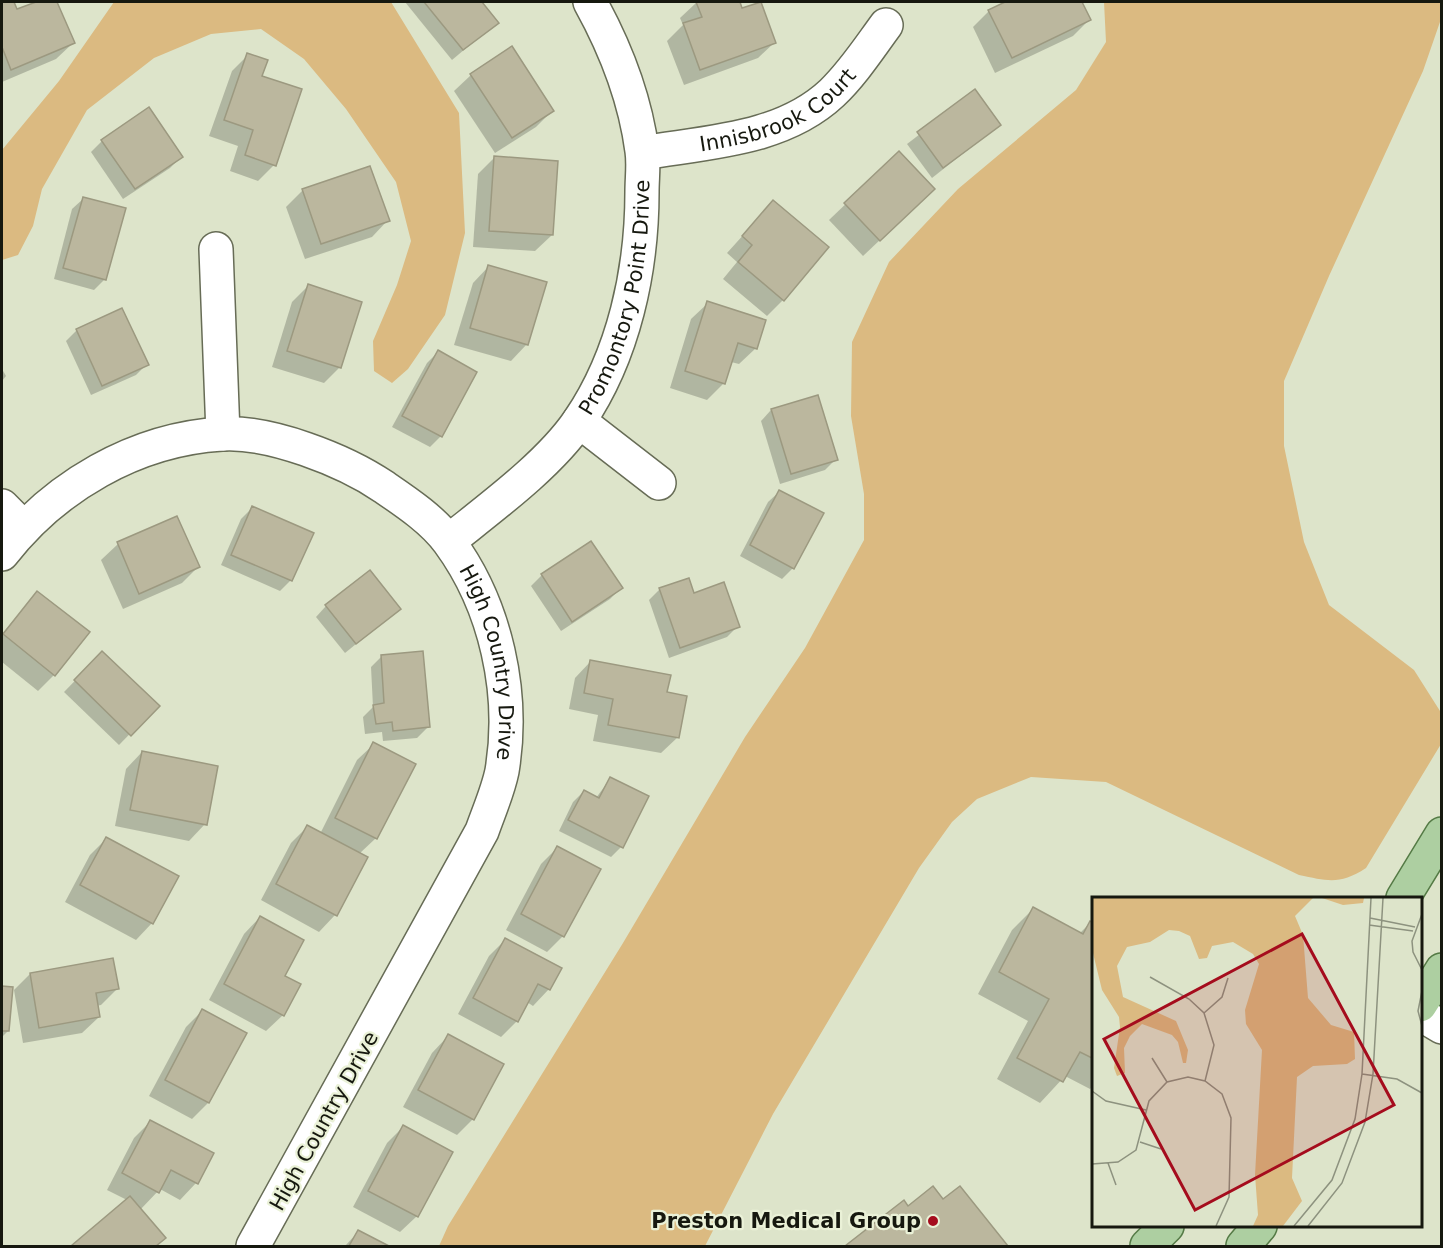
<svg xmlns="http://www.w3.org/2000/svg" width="1443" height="1248" font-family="'DejaVu Sans',sans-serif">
  <rect width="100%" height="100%" fill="#dde4ca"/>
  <g fill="#dbba81">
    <path d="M114 2H391L459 113 465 233 445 315 408 369 392 383 374 371 373 341 397 285 411 241 396 182 346 109 304 59 261 29 211 34 154 58 87 110 42 189 33 226 18 255 2 260V150L59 81Z"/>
    <path d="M1104 2H1441V19L1423 71 1329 276 1284 381V446L1304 542 1329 605 1414 670 1440 711 1441 744 1366 868C1340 885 1328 881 1299 875L1106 782 1031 777 977 799 952 822 919 868 773 1114 705 1246H439L448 1226 623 943 745 737 805 648 864 540V494L851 416 852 342 889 262 958 189 1076 90 1106 42Z"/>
  </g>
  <g fill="#0003">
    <path d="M2 2H13L17 11 40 2H55L73 43 56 59 2 82Z"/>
    <path d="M405 2H480L497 22 452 60Z"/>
    <path d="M697 2H738L741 10 775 42 758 58 684 85 667 41 683 25 680 18Z"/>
    <path d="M1008 2H1080L1089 20 1073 36 995 73 973 27 989 11Z"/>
    <path d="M248 55 260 77 274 165 258 181 230 171 238 146 209 136 232 71Z"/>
    <path d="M471 75 552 111 536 127 495 153 454 91Z"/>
    <path d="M975 92 999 125 932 178 907 144Z"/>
    <path d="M102 141 181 157 170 168 123 199 91 152Z"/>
    <path d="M899 153 917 205 863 256 829 220Z"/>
    <path d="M494 158 552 235 535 251 473 247 478 174Z"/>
    <path d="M303 190 388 220 372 237 305 259 286 207Z"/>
    <path d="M83 199 105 279 94 290 54 279 72 209Z"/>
    <path d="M773 202 783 300 767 316 723 279 737 262 727 253Z"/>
    <path d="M489 266 527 344 511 361 454 345 473 283Z"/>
    <path d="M308 286 340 367 324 383 272 367 292 302Z"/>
    <path d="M708 303 756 348 739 364 731 362 724 383 707 400 670 388 691 319Z"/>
    <path d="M77 330 147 364 136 375 91 395 66 341Z"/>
    <path d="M438 352 441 436 430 447 392 427 427 363Z"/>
    <path d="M2 369 6 376 2 381Z"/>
    <path d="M817 396 836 459 825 470 780 484 761 421 771 410Z"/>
    <path d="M779 492 793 568 782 579 740 556 768 502Z"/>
    <path d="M252 508 291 580 280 591 221 565 241 519Z"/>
    <path d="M176 518 198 567 182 583 123 609 101 560 118 544Z"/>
    <path d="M591 543 621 588 610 599 561 631 531 586 542 575Z"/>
    <path d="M660 589 693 595 738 626 727 637 669 658 649 600Z"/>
    <path d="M37 593 54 675 38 691 2 662V634Z"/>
    <path d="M326 606 399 609 345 653 316 617Z"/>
    <path d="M102 653 157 706 119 745 64 692Z"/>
    <path d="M382 656 428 727 417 738 383 741 382 732 365 734 363 717 373 707 371 667Z"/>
    <path d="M591 661 666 693 678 737 661 753 593 741 598 715 569 709 575 678Z"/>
    <path d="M374 744 376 838 359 854 366 858 335 915 319 932 261 900 291 843 307 827 320 834 357 760Z"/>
    <path d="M142 752 205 824 189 841 115 826 126 769Z"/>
    <path d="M610 779 621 847 611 857 559 831 573 802 584 791 596 798Z"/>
    <path d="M106 839 152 923 136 940 65 902 90 855Z"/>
    <path d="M557 848 563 936 547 952 506 930 541 864Z"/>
    <path d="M1033 909 1079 934 1090 923 1094 925V1085L1090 1089 1065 1076 1040 1103 997 1079 1028 1021 978 994 1012 930Z"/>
    <path d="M260 917 283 976V1015L266 1031 209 1000 244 934Z"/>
    <path d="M505 940 549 989 533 1006 527 1002 517 1021 501 1037 458 1014 489 956Z"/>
    <path d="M30 974 117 989 101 1005 96 1006 99 1017 82 1033 23 1043 14 990Z"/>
    <path d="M2 988 11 989 8 1031 2 1037Z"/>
    <path d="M202 1011 245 1033 208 1103 192 1119 149 1096 186 1027Z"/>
    <path d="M448 1036 473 1119 457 1135 403 1107 432 1053Z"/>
    <path d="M151 1121 212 1154 196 1183 180 1200 160 1189 140 1210 164 1238 155 1246H73L127 1200 107 1190 134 1138Z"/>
    <path d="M403 1127 417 1216 400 1232 353 1207 387 1143Z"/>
    <path d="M959 1188 1006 1246H847L904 1202 908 1208 943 1201Z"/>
    <path d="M358 1232 386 1246H345Z"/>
  </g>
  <g fill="#bbb79e" stroke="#9c9980" stroke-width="1.5">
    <path d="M2 2H14L17 9 36 2H57L75 43 11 70 2 47Z"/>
    <path d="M424 2H482L499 23 463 50Z"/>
    <path d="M696 2H740L742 8 761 2 776 43 700 70 683 23 702 17Z"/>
    <path d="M1005 2H1082L1091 20 1012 58 988 10Z"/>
    <path d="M512 46 554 111 512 138 470 74Z"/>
    <path d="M247 53 268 60 262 76 302 89 276 166 245 155 253 130 224 120Z"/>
    <path d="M975 89 1001 125 943 168 917 132Z"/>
    <path d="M149 107 183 157 135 189 101 140Z"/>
    <path d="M899 151 935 189 880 241 844 203Z"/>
    <path d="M494 156 558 161 553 235 489 231Z"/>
    <path d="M370 166 390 221 321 244 302 189Z"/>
    <path d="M83 197 126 208 106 280 63 268Z"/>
    <path d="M773 200 829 247 784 301 738 262 752 245 742 236Z"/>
    <path d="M488 265 547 282 528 345 470 328Z"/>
    <path d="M308 284 362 302 341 368 287 351Z"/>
    <path d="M707 301 766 320 757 349 738 343 725 384 685 371Z"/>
    <path d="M122 308 149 365 102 386 76 329Z"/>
    <path d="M438 350 477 372 442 437 402 416Z"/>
    <path d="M818 395 838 460 791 474 771 409Z"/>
    <path d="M779 490 824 513 794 569 750 545Z"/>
    <path d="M252 506 314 533 292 581 231 555Z"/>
    <path d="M177 516 200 567 139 594 117 542Z"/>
    <path d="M591 541 623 588 572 622 541 574Z"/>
    <path d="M370 570 401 609 356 644 325 605Z"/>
    <path d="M689 578 694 593 724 582 740 627 680 648 659 588Z"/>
    <path d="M37 591 90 632 55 676 3 634Z"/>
    <path d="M102 651 160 706 131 736 74 680Z"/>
    <path d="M423 651 430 727 393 731 392 722 376 724 373 705 384 703 381 655Z"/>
    <path d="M590 660 671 675 667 692 687 696 679 738 608 725 613 699 584 693Z"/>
    <path d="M373 742 416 764 377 839 335 818Z"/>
    <path d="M142 751 218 766 207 825 130 810Z"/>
    <path d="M610 777 649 796 623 848 568 820 584 790 599 798Z"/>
    <path d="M307 825 368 857 337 916 276 884Z"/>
    <path d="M106 837 179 876 153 924 80 885Z"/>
    <path d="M557 846 601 869 564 937 521 914Z"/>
    <path d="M1033 907 1083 934 1090 921 1094 923V1059L1080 1052 1063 1082 1017 1058 1049 999 999 972Z"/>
    <path d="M260 916 304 940 285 976 301 984 284 1016 224 984Z"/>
    <path d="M505 938 562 968 550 990 538 984 518 1022 473 998Z"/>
    <path d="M113 958 119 989 96 993 100 1017 39 1028 30 973Z"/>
    <path d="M2 986 13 987 9 1031H2Z"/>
    <path d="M202 1009 247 1033 209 1103 165 1080Z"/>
    <path d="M448 1034 504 1064 474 1120 418 1090Z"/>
    <path d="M150 1120 214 1153 198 1184 171 1170 159 1193 122 1173Z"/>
    <path d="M403 1125 453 1152 418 1217 368 1191Z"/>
    <path d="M933 1186 943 1199 960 1186 1008 1246H845L904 1200 908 1206Z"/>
    <path d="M130 1196 166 1238 156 1246H71Z"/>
    <path d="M358 1230 389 1246H349Z"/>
  </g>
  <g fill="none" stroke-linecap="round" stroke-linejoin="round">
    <defs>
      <g id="minor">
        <path id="s1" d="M643 153C707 142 782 140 832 93 853 73 869 48 886 25"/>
        <path d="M216 249 223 434"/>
        <path d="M579 421 659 483"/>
        <path d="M2 506 23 527"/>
        <path id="s2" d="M449 541C490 508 549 465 579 421 624 355 642 270 642 192 642 178 644 164 642 151 635 97 616 49 590 2"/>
        <path id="s3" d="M2 554C54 487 135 439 222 434 270 431 344 460 384 487 406 502 433 520 449 542 496 606 515 693 502 771 498 791 489 811 482 831L253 1246"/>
        <path d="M1420 1014 1442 1027"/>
      </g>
      <g id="major">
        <path d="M1403 898 1442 834"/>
        <path d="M1420 1005 1442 970"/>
        <path d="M1147 1246 1167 1226"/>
        <path d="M1243 1246 1260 1226"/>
      </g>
    </defs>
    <use href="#minor" stroke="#676c56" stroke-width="36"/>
    <use href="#major" stroke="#547a45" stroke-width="36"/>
    <use href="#minor" stroke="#fff" stroke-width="33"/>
    <use href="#major" stroke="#adcfa1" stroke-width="33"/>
  </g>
  <circle fill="#a50c1d" stroke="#eaf1d7" stroke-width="2" cx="933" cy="1221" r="6"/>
  <g text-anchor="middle" stroke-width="4.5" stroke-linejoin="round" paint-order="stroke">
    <g font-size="21" fill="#16180f" stroke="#eaf1d7">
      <text dy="7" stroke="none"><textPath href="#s1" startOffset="144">Innisbrook Court</textPath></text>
      <text dy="7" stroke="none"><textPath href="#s2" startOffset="309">Promontory Point Drive</textPath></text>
      <text dy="7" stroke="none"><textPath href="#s3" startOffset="646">High Country Drive</textPath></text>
      <text transform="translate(324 1121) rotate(-61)" y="7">High Country Drive</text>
    </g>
    <g font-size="21" font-weight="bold" fill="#16180f" stroke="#eaf1d7" text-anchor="end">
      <text x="921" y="1228">Preston Medical Group</text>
    </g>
  </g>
  <g transform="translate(1092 897)">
    <rect width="330" height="330" fill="#dde4ca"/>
    <path d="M0 1H221L203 19 211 38 216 101 239 128 262 135 263 162 255 167 221 169 205 180 200 281 210 304 191 329H161L166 318 163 278 170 153 154 127 153 113 167 67 161 57 141 45 120 49 115 61 107 62 98 39 87 34 77 33 58 45 35 50 25 69 31 100 84 124 96 153 94 166H91L86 145 80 138 50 127 38 139 32 151 33 176 25 179 22 171 28 130 27 120 10 93 0 52ZM230 1H272L271 6 251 8Z" fill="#dbba81"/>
    <path fill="none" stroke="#8d927f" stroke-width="1.5" d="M330 17 320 44 321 55 330 73M278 21 323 30M277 28 321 34M58 80 97 102 112 116 122 148 113 184M330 94 326 114 330 129M112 116 130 100 136 81M60 161 75 185M270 177 305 182 330 196M0 194 14 204 54 213M48 245 69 252M16 266 24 288M0 267 26 265 44 253 57 204 75 185 96 180 113 184 130 197 139 221 137 300 124 329M202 329 240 283 263 222 270 177 279 1M216 329 250 286 273 225 281 177 291 1"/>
    <path fill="#a50c1d" fill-opacity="0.15" stroke="#a50c1d" stroke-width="3" d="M210 37 302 208 103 313 12 142Z"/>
    <rect width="330" height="330" fill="none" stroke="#16180f" stroke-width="3"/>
  </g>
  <rect width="1443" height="1248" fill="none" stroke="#16180f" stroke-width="6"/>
</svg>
